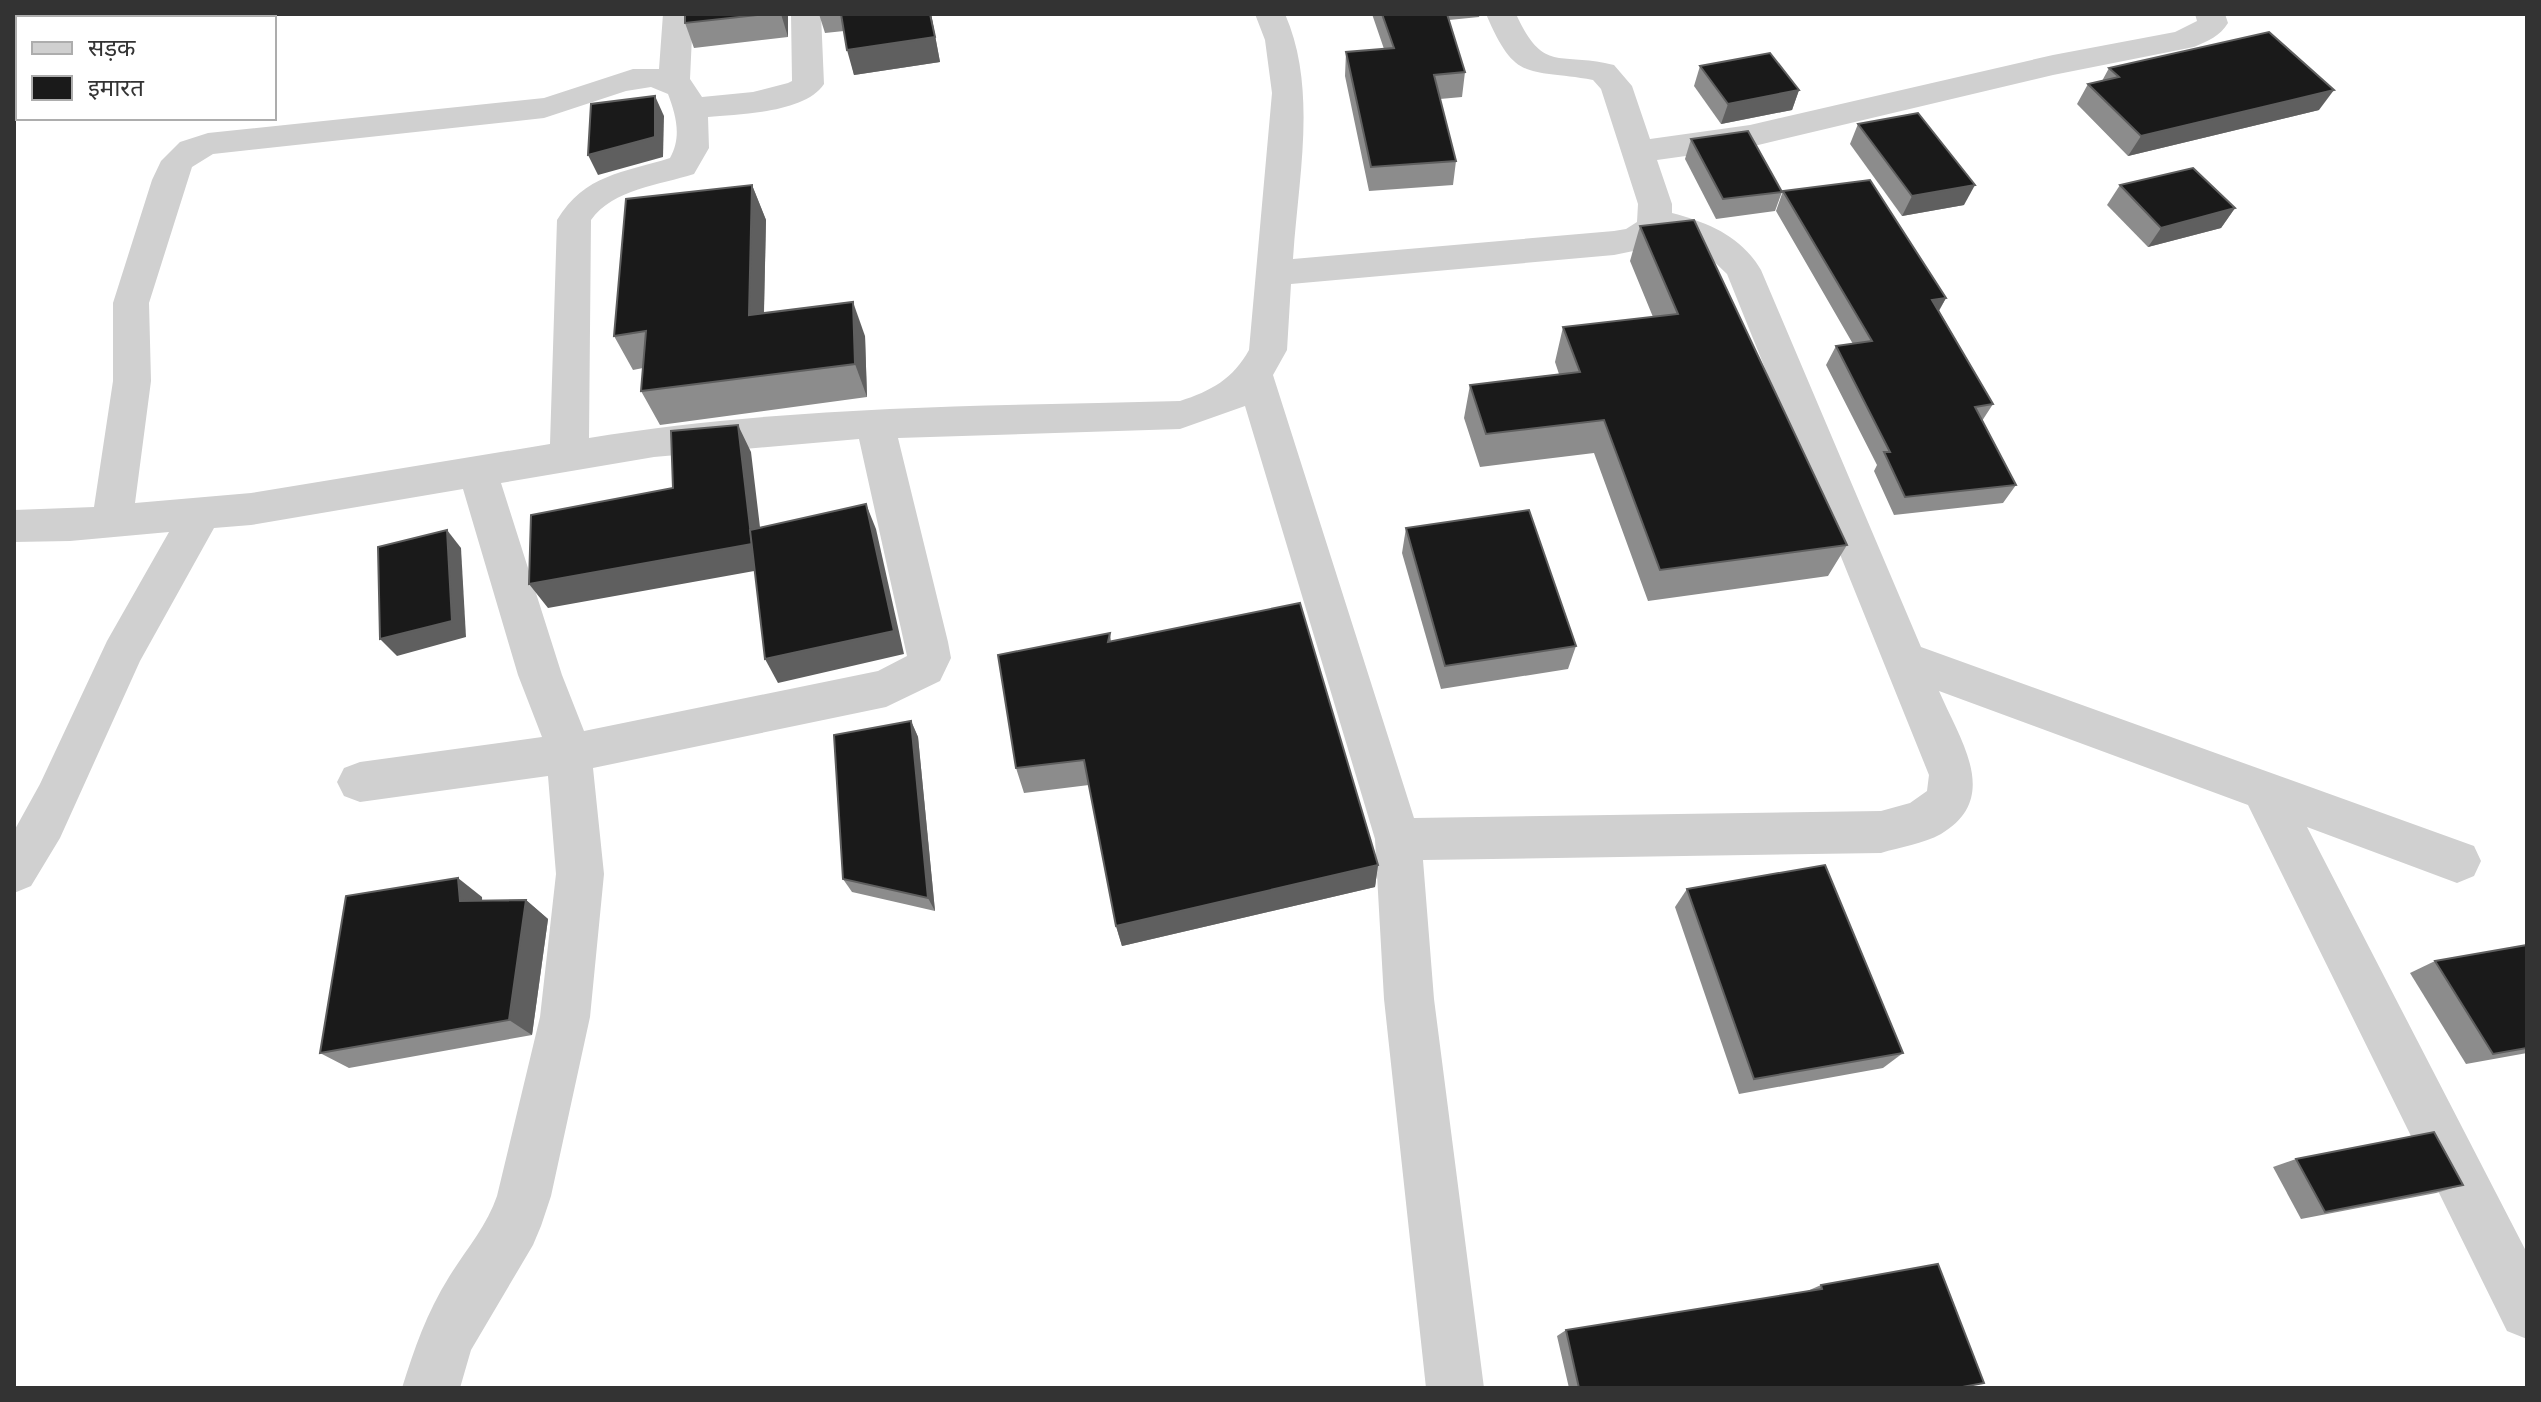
<svg xmlns="http://www.w3.org/2000/svg" width="2541" height="1402" font-family="'Space Grotesk','Noto Sans Devanagari',sans-serif">
  <rect width="100%" height="100%" fill="#fff"/>
  <g fill="none" stroke-linecap="round" stroke-linejoin="round">
    <path fill="#d0d0d0" fill-rule="evenodd" d="M663 14H693L690 79 702 97 753 92 788 83 792 81 791 14H821L824 84C805 113 740 114 708 117L709 148 694 174C660 185 613 189 591 220L589 438C784 406 983 406 1180 401 1211 391 1233 379 1249 350L1272 93 1265 40 1255 14H1285C1318 89 1298 179 1293 259L1614 231 1626 229 1637 222 1638 204 1601 89 1593 80C1527 68 1516 84 1486 14H1516C1544 75 1559 51 1614 65L1632 86 1650 139 1750 125 2053 55 2175 32 2197 21 2195 14H2225L2228 23C2220 36 2208 41 2194 47L2053 75 1750 147 1657 160 1672 204V213C1709 223 1741 236 1761 270L1921 647 2474 846 2481 861 2474 876 2457 883 2307 827 2527 1253V1339L2507 1331 2248 805 1939 691C1960 740 2002 798 1941 834 1923 844 1900 847 1881 853L1423 860 1434 999 1484 1388H1426L1384 999 1375 839 1245 406 1180 429 898 438 948 642 951 658 940 681 886 707 593 768 604 874 590 1017 551 1196 541 1226 533 1245 471 1350 460 1388H402C414 1349 427 1312 449 1277 465 1251 487 1226 497 1196L540 1017 556 874 548 776 360 802 344 796 337 782 344 768 360 762 542 737 518 675 463 489 251 525 214 528 140 661 60 838 31 886 14 893V831L40 784 107 641 169 532 70 541 14 542V510L94 507 113 381V303L152 180 161 161 180 142 208 133 544 98 633 69H659ZM651 87 668 94C676 115 682 137 670 158 623 173 585 174 557 220L550 444 251 493 135 503 151 381 149 303 192 167 213 154 544 118 626 91ZM1667 235 1703 251 1727 274 1929 775 1927 791 1910 803 1881 811 1414 818 1273 375 1287 350 1291 284 1614 255 1648 248ZM859 439 907 656 878 671 584 731 562 675 501 483 654 457Z"/>
  </g>
  <g fill="#8c8c8c">
    <path d="M685 14H788V37L694 48 685 23Z"/>
    <path d="M819 14H931L940 62 854 75 844 31 825 33Z"/>
    <path d="M1372 14H1480L1479 17 1449 20 1465 72 1462 97 1440 99 1456 161 1453 185 1369 191 1345 76 1346 52 1384 49Z"/>
    <path d="M1700 66 1799 90 1792 110 1721 124 1694 86Z"/>
    <path d="M2109 68 2319 110 2128 156 2077 104 2088 84 2102 81Z"/>
    <path d="M1858 124 1964 205 1902 216 1850 144Z"/>
    <path d="M1691 139 1782 192 1775 211 1716 219 1685 159Z"/>
    <path d="M752 185 766 220 764 313 865 336 867 397 660 425 641 391 643 368 633 370 614 336Z"/>
    <path d="M2120 185 2235 208 2221 228 2148 247 2107 205Z"/>
    <path d="M1783 191 1946 298 1939 311 1993 404 1982 421 2016 485 2003 503 1894 515 1874 471 1877 465 1826 365 1836 346 1853 344 1776 211Z"/>
    <path d="M1640 226 1847 545 1828 576 1648 601 1594 453 1480 467 1464 418 1470 385 1559 374 1555 362 1563 327 1653 317 1630 261Z"/>
    <path d="M1406 528 1576 646 1568 669 1441 689 1402 553Z"/>
    <path d="M1110 633 1111 641 1378 865 1375 887 1122 946 1116 926 1089 785 1024 793 1016 768Z"/>
    <path d="M911 721 918 737 935 911 852 892 843 879Z"/>
    <path d="M1687 889 1903 1053 1883 1068 1739 1094 1675 907Z"/>
    <path d="M482 897V901L526 900 548 919 532 1035 349 1068 320 1053Z"/>
    <path d="M2527 945V1053L2466 1064 2410 973 2435 961Z"/>
    <path d="M2296 1159 2463 1185 2436 1193 2301 1219 2273 1167Z"/>
    <path d="M1821 1285 1959 1388H1569L1557 1336 1566 1330 1805 1292Z"/>
  </g>
  <g fill="#5f5f5f">
    <path d="M781 14H788V37Z"/>
    <path d="M931 14 940 62 854 75 847 50Z"/>
    <path d="M1799 90 1792 110 1721 124 1728 104Z"/>
    <path d="M2334 90 2319 110 2128 156 2141 136Z"/>
    <path d="M655 96 664 116 663 157 598 175 588 155Z"/>
    <path d="M752 185 766 220 763 349 749 315Z"/>
    <path d="M1975 185 1964 205 1902 216 1912 196Z"/>
    <path d="M2235 208 2221 228 2148 247 2161 228Z"/>
    <path d="M1946 298 1935 317 1932 300Z"/>
    <path d="M853 302 865 336 867 397 855 364Z"/>
    <path d="M738 425 751 452 765 569 548 608 529 584 752 544Z"/>
    <path d="M866 504 876 529 904 654 778 683 765 659Z"/>
    <path d="M447 530 461 548 466 637 397 656 380 639Z"/>
    <path d="M911 721 918 737 935 911 928 898Z"/>
    <path d="M1378 865 1375 887 1122 946 1116 926Z"/>
    <path d="M458 878 482 897 483 920 460 901Z"/>
    <path d="M526 900 548 919 532 1035 509 1020Z"/>
  </g>
  <g fill="#1a1a1a" stroke="#5f5f5f" stroke-width="2">
    <path d="M685 14H767L685 23Z"/>
    <path d="M841 14H930L935 37 847 50Z"/>
    <path d="M1382 14H1447L1465 72 1434 75 1456 161 1371 167 1346 52 1394 48Z"/>
    <path d="M2269 32 2334 90 2141 136 2088 84 2119 77 2109 68Z"/>
    <path d="M1770 53 1799 90 1728 104 1700 66Z"/>
    <path d="M655 96V137L588 155 591 104Z"/>
    <path d="M1918 113 1975 185 1912 196 1858 124Z"/>
    <path d="M1748 131 1782 192 1723 199 1691 139Z"/>
    <path d="M2193 168 2235 208 2161 228 2120 185Z"/>
    <path d="M1870 180 1946 298 1932 300 1993 404 1975 407 2016 485 1905 497 1884 452H1890L1836 346 1872 341 1783 191Z"/>
    <path d="M752 185 749 315 853 302 855 364 641 391 646 331 614 336 626 199Z"/>
    <path d="M1694 220 1847 545 1660 570 1604 420 1486 434 1470 385 1580 372 1563 327 1678 314 1640 226Z"/>
    <path d="M738 425 752 544 529 584 531 515 673 488 671 431Z"/>
    <path d="M866 504 894 631 765 659 750 530Z"/>
    <path d="M1529 510 1576 646 1445 666 1406 528Z"/>
    <path d="M447 530 452 621 380 639 378 547Z"/>
    <path d="M1300 603 1378 865 1116 926 1084 760 1016 768 998 655 1110 633 1108 642Z"/>
    <path d="M911 721 928 898 843 879 834 735Z"/>
    <path d="M1825 865 1903 1053 1754 1079 1687 889Z"/>
    <path d="M458 878 460 901 526 900 509 1020 320 1053 346 896Z"/>
    <path d="M2527 945V1048L2493 1054 2435 961Z"/>
    <path d="M2434 1132 2463 1185 2325 1212 2296 1159Z"/>
    <path d="M1938 1264 1984 1383 1957 1388H1579L1566 1330 1822 1289 1821 1285Z"/>
  </g>
  <rect width="2541" height="1402" fill="none" stroke="#333333" stroke-width="32"/>
  <rect x="16" y="16" width="260" height="104" fill="#ffffff" stroke="#adadad" stroke-width="2"/>
  <rect x="32" y="42" width="40" height="12" fill="#d0d0d0" stroke="#adadad" stroke-width="2"/>
  <text x="88" y="56" font-size="24" fill="#333333">सड़क</text>
  <rect x="32" y="76" width="40" height="24" fill="#1a1a1a" stroke="#adadad" stroke-width="2"/>
  <text x="88" y="96" font-size="24" fill="#333333">इमारत</text>
</svg>
